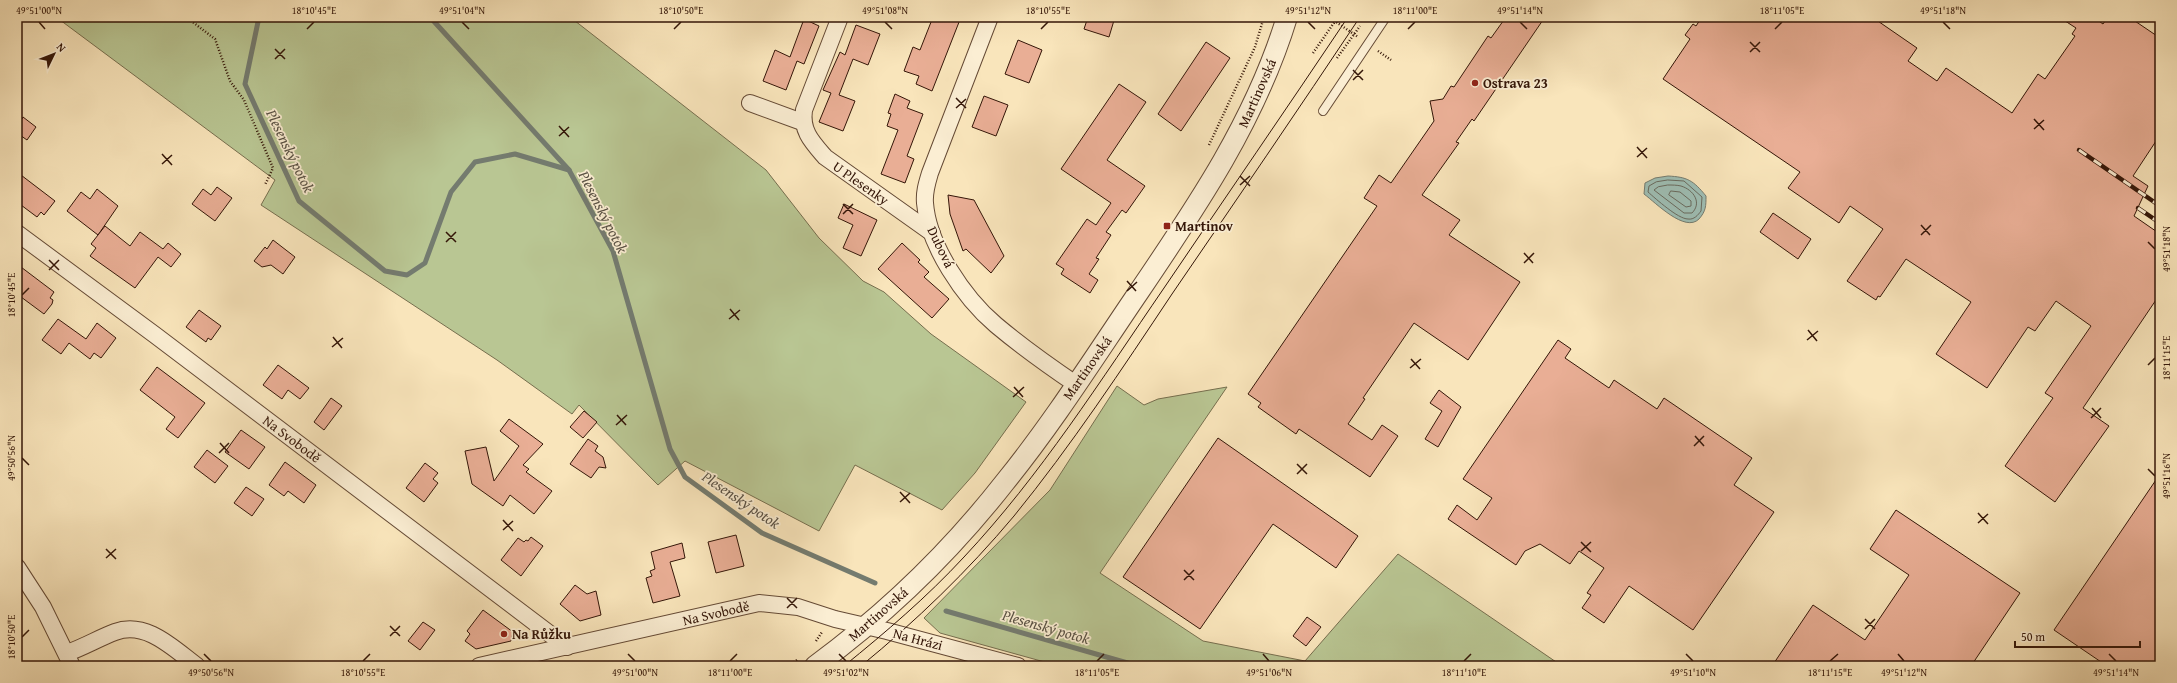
<svg xmlns="http://www.w3.org/2000/svg" width="2177" height="683" font-family="'Gentium Book Plus',serif">
  <rect width="100%" height="100%" fill="#f9e5bb"/>
  <filter id="stains"><feTurbulence type="fractalNoise" baseFrequency=".005" numOctaves="4"/><feColorMatrix values="0 0 0 0 .2 0 0 0 0 .09 0 0 0 0 .02 0 0 0 .5 -.17"/></filter>
  <radialGradient id="worn" r=".72"><stop offset=".6" stop-color="#630" stop-opacity="0"/><stop offset="1" stop-color="#630" stop-opacity=".3"/></radialGradient>
  <g fill="#b9c693" stroke="#766e4e">
    <path d="M56 17H570L766 170 819 238 863 281 884 292 931 334 1026 402 975 473 942 510 855 465 819 531 685 461 658 485 579 405 572 414 497 360 261 205 275 180Z"/>
    <path d="M1117 386 1144 405 1158 399 1227 387 1100 573 1203 641 1305 661 1398 554 1562 666H1059L940 633 924 618 1050 490Z"/>
  </g>
  <path fill="#9ebeb4" stroke="#747b6f" d="M1668 176C1687 177 1693 180 1706 196 1706 206 1706 211 1699 219 1685 233 1656 203 1644 194L1645 183 1655 178Z"/>
  <g fill="none" stroke-linecap="round" stroke-linejoin="round">
    <g stroke="#696a5e" stroke-width="1">
      <path d="M1668 180 1684 181 1702 197 1701 211C1698 215 1694 220 1688 219 1678 219 1656 199 1648 192L1649 186 1656 182Z"/>
      <path d="M1668 185C1672 185 1677 185 1681 186 1694 190 1702 203 1692 213H1684L1654 190 1658 187Z"/>
      <path d="M1671 191 1680 192 1691 201V206L1686 207 1669 195Z"/>
    </g>
    <g stroke="#747b6f" stroke-width="5">
      <path d="M259 17 245 84 299 201 385 271 407 275 425 263 451 192 475 162 515 154 569 170 613 251 670 449 685 477 762 533 875 583"/>
      <path d="M430 17 569 170"/>
      <path d="M946 611 1138 666"/>
    </g>
  </g>
  <g fill="#e9ae95" stroke="#341608">
    <path d="M933 17H961L932 91 916 84 919 76 904 71 913 47 920 50Z"/>
    <path d="M1088 17H1115L1109 37 1084 29Z"/>
    <path d="M1506 17H1545L1474 121 1472 119 1456 142 1459 143 1422 195 1460 220 1449 235 1520 282 1468 360 1414 323 1363 398 1365 399 1348 424 1372 440 1382 425 1398 436 1370 477 1299 429 1296 434 1258 407 1261 403 1248 394 1377 206 1364 198 1379 175 1391 183 1434 121 1430 101 1443 99 1451 86 1454 87 1488 36 1491 38Z"/>
    <path d="M1702 17H1872L1917 48 1908 61 1937 81 1946 68 2012 113 2038 74 2045 79 2075 36 2072 34 2076 28 2059 17H2093L2103 24 2108 17H2129L2160 38V135L2133 176 2148 186 2134 216 2160 234V294L2083 408 2109 426 2055 502 2005 466 2053 398 2045 393 2091 326 2056 301 2035 331 2028 327 1987 388 1936 354 1971 302 1906 259 1880 297 1878 296 1876 300 1847 281 1883 229 1850 206 1839 223 1788 188 1800 172 1663 79 1690 39 1685 35 1693 24 1696 26Z"/>
    <path d="M804 19 819 26 804 64 797 61 786 90 763 81 775 50 790 57Z"/>
    <path d="M856 25 880 34 868 65 853 59 839 95 855 101 843 131 819 122 831 93 823 90 840 52 845 55Z"/>
    <path d="M1018 40 1042 50 1029 83 1005 74Z"/>
    <path d="M1206 42 1230 58 1181 131 1158 114Z"/>
    <path d="M1119 84 1146 102 1107 160 1145 186 1126 213 1122 210 1106 232 1111 235 1096 258 1099 259 1089 274 1098 280 1090 293 1061 274 1064 269 1056 264 1087 219 1096 225 1111 203 1061 169Z"/>
    <path d="M895 94 910 101 907 108 923 114 907 156 914 159 905 183 881 174 898 130 887 126 891 114 888 113Z"/>
    <path d="M984 96 1008 105 996 136 972 127Z"/>
    <path d="M17 115 22 119 23 117 36 127 27 140 17 133Z"/>
    <path d="M17 172 55 201 44 215 41 212 37 217 17 202Z"/>
    <path d="M217 187 232 198 215 221 192 204 203 189 211 195Z"/>
    <path d="M97 189 118 206 98 235 67 211 81 192 90 199Z"/>
    <path d="M948 195 974 200 1004 256 991 273 966 249 963 251 950 214Z"/>
    <path d="M844 204 877 220 861 256 843 248 853 225 838 218Z"/>
    <path d="M1773 213 1811 239 1798 259 1760 232Z"/>
    <path d="M105 226 130 246 140 232 163 249 168 243 181 254 171 267 158 257 135 288 90 256 96 248 91 244Z"/>
    <path d="M273 240 295 257 283 274 271 265 262 267 254 261 265 247 267 249Z"/>
    <path d="M902 243 920 260 918 262 929 272 924 277 949 299 932 318 878 269Z"/>
    <path d="M17 264 54 292 50 298 53 300 52 304 44 314 17 294Z"/>
    <path d="M199 310 221 326 211 340 208 338 206 342 186 327Z"/>
    <path d="M58 319 86 339 97 323 116 338 101 358 94 353 90 359 69 343 61 354 42 340Z"/>
    <path d="M1558 340 1571 349 1565 358 1609 388 1614 380 1657 409 1664 398 1752 458 1734 485 1774 512 1693 630 1629 586 1604 623 1582 608 1591 595 1587 593 1604 568 1579 551 1570 564 1540 544 1525 551 1516 565 1448 519 1457 505 1477 520 1492 498 1463 479Z"/>
    <path d="M278 365 309 388 300 399 288 390 282 399 263 385Z"/>
    <path d="M157 367 205 403 178 438 166 429 175 417 140 390Z"/>
    <path d="M1439 390 1461 407 1438 447 1425 439 1442 411 1430 403Z"/>
    <path d="M331 398 342 406 324 430 314 422Z"/>
    <path d="M584 411 597 422 583 438 570 427Z"/>
    <path d="M509 419 543 444 523 465 529 469 526 472 552 491 534 514 510 495 503 506 472 484 465 451 486 447 494 481 519 446 500 431Z"/>
    <path d="M241 430 265 447 249 469 225 452Z"/>
    <path d="M1218 438 1358 536 1336 568 1273 524 1200 629 1123 577Z"/>
    <path d="M588 439 598 446 595 451 603 457 606 468 599 467 591 478 570 464Z"/>
    <path d="M207 450 228 466 215 483 194 467Z"/>
    <path d="M285 462 316 485 304 503 288 491 284 496 269 485Z"/>
    <path d="M425 463 438 473 433 479 438 483 424 502 406 488Z"/>
    <path d="M2160 474V666H2107L2054 630Z"/>
    <path d="M246 487 264 499 252 516 234 503Z"/>
    <path d="M1896 510 2020 593 1971 666H1772L1813 605 1865 640 1909 575 1870 549Z"/>
    <path d="M736 535 744 566 716 573 708 542Z"/>
    <path d="M531 537 543 546 521 576 501 560 518 538 524 542 526 540 528 541Z"/>
    <path d="M682 543 685 558 670 562 680 596 653 603 646 578 652 576 650 571 655 569 651 552Z"/>
    <path d="M575 585 587 594 596 591 601 615 580 621 560 604Z"/>
    <path d="M483 610 513 632 511 641 476 649 465 641 470 634 467 631Z"/>
    <path d="M1307 617 1321 627 1306 646 1293 636Z"/>
    <path d="M423 622 435 630 420 650 408 641Z"/>
  </g>
  <g fill="none" stroke-linecap="round" stroke-linejoin="round">
    <defs>
      <path id="service" d="M1323 111 1386 17"/>
      <g id="minor">
        <path d="M840 17 804 110C801 131 812 142 825 157L932 233"/>
        <path d="M990 17 930 173C927 183 924 192 925 203 928 245 964 298 996 325 1021 346 1049 366 1077 385"/>
        <path d="M750 103 802 122"/>
        <path d="M17 233 155 335 567 647"/>
        <path d="M17 567 43 607 72 666"/>
        <path d="M67 653C84 647 99 638 115 632 146 620 174 649 197 666"/>
        <path d="M479 666 759 603 798 607 835 619 887 631 1018 666"/>
      </g>
      <path id="tertiary" d="M815 666C886 614 951 551 1005 482 1052 424 1092 361 1134 299 1195 209 1255 122 1287 17"/>
    </defs>
    <use href="#service" stroke="#654a35" stroke-width="10"/>
    <use href="#minor" stroke="#654a35" stroke-width="18"/>
    <use href="#tertiary" stroke="#654a35" stroke-width="22"/>
    <g stroke="#341608" stroke-width="2.5" stroke-dasharray="1 2" stroke-linecap="butt">
      <path d="M186 17 215 39 230 81 244 100 273 168 265 185"/>
      <path d="M1329 17 1358 37"/>
      <path d="M1378 51 1391 60"/>
      <path d="M1313 53 1338 17"/>
      <path d="M1337 58 1360 26"/>
      <path d="M1209 145 1255 47 1264 17"/>
      <path d="M816 641 822 632"/>
      <path d="M17 661 23 666"/>
      <path d="M789 666 797 660"/>
    </g>
    <use href="#service" stroke="#fbeed3" stroke-width="8"/>
    <use href="#minor" stroke="#fbeed3" stroke-width="16"/>
    <use href="#tertiary" stroke="#fbeed3" stroke-width="20"/>
    <g stroke="#341608" stroke-width="1">
      <path d="M844 666C886 632 927 597 964 557 1040 476 1101 380 1164 288 1225 198 1287 108 1348 17"/>
      <path d="M861 666C916 621 968 571 1014 516 1071 446 1122 369 1172 294 1235 202 1298 110 1360 17"/>
    </g>
    <defs>
      <g id="rail">
        <path d="M2079 150 2160 206"/>
        <path d="M2138 208 2160 223"/>
      </g>
    </defs>
    <use href="#rail" stroke="#341608" stroke-width="4.5"/>
    <use href="#rail" stroke="#fbeed3" stroke-width="3" stroke-dasharray="9" stroke-linecap="butt"/>
  </g>
  <path fill="none" stroke="#341608" stroke-width="1.5" d="M39 22 45 29M462 22 469 29M885 22 892 29M1308 22 1315 29M1520 22 1527 29M1943 22 1950 29M307 29 314 22M674 29 681 22M1041 29 1048 22M1408 29 1415 22M1775 29 1782 22M1750 42 1760 52M275 49 285 59M1750 52 1760 42M275 59 285 49M1353 70 1363 80M1353 80 1363 70M956 98 966 108M956 108 966 99M2034 119 2044 130M559 126 569 137M2034 129 2044 120M559 136 569 127M1637 147 1647 158M162 154 172 165M1637 157 1647 148M162 164 172 155M1240 176 1250 186M1240 185 1250 176M843 204 853 214M843 214 853 204M1921 225 1930 235M446 232 456 242M1921 235 1931 225M446 242 456 232M2148 242 2155 249M1524 253 1533 263M49 260 59 270M1524 263 1534 253M49 270 59 260M1127 281 1136 291M1127 291 1137 282M22 295 29 288M730 309 739 320M729 319 740 310M1808 330 1817 341M333 337 342 348M1807 340 1818 331M332 347 343 338M1411 359 1420 369M2148 365 2155 358M1410 368 1421 359M1014 387 1023 397M1013 397 1024 387M2092 408 2101 418M617 415 626 425M2091 418 2101 408M616 425 627 415M1695 436 1704 446M220 443 229 453M1694 446 1704 436M219 453 229 443M22 458 29 465M1297 464 1307 474M2148 469 2155 476M1297 474 1307 464M900 492 910 503M900 502 910 493M1978 513 1988 524M503 520 513 531M1978 523 1988 514M503 530 513 521M1581 542 1591 552M106 549 116 559M1581 551 1591 542M106 558 116 549M1184 570 1194 580M1184 580 1194 570M787 598 797 608M787 608 797 598M1865 619 1875 629M390 626 400 636M1865 629 1875 619M390 636 400 626M22 637 29 630M204 654 211 661M628 654 635 661M839 654 846 661M1263 654 1269 661M1686 654 1693 661M1898 654 1904 661M2109 654 2116 661M363 661 370 654M730 661 737 654M1097 661 1104 654M1464 661 1471 654M1830 661 1838 654"/>
  <g fill="#8f2418" stroke="#fbeed3" stroke-width="1.5">
    <circle cx="1475" cy="83" r="4"/>
    <rect x="1163" y="222" width="8" height="8" rx="2"/>
    <circle cx="504" cy="634" r="4"/>
  </g>
  <g text-anchor="middle" stroke-width="3.5" stroke-linejoin="round" paint-order="stroke">
    <g font-size="14" font-weight="bold" fill="#341608" stroke="#fbeed3" text-anchor="start">
      <text x="1483" y="88">Ostrava 23</text>
      <text x="1175" y="231">Martinov</text>
      <text x="512" y="639">Na Růžku</text>
    </g>
    <g font-size="14" fill="#341608" stroke="#fbeed3">
      <text transform="translate(1257 93) rotate(-66)" y="5">Martinovská</text>
      <text transform="translate(861 183) rotate(35)" y="5">U Plesenky</text>
      <text transform="translate(941 247) rotate(64)" y="5">Dubová</text>
      <text transform="translate(1087 368) rotate(-55)" y="5">Martinovská</text>
      <text transform="translate(292 439) rotate(37)" y="5">Na Svobodě</text>
      <text transform="translate(716 613) rotate(-13)" y="5">Na Svobodě</text>
      <text transform="translate(878 614) rotate(-41)" y="5">Martinovská</text>
      <text transform="translate(918 639) rotate(15)" y="5">Na Hrázi</text>
    </g>
    <g font-size="15" font-style="italic" fill="#595144" stroke="#fbeed3">
      <text transform="translate(290 151) rotate(64)" y="5">Plesenský potok</text>
      <text transform="translate(603 212) rotate(63)" y="5">Plesenský potok</text>
      <text transform="translate(741 500) rotate(34)" y="5">Plesenský potok</text>
      <text transform="translate(1046 627) rotate(16)" y="5">Plesenský potok</text>
    </g>
  </g>
  <rect width="2177" height="683" fill="none" stroke="#f9e5bb" stroke-width="44"/>
  <g transform="translate(54 54) rotate(47)" stroke="#fbeed3" stroke-width="3" paint-order="stroke">
  <path d="M0-3L7 15L0 10L-7 15Z" fill="#341608"/>
  <text y="-6" font-size="11" font-weight="bold" text-anchor="middle" fill="#341608">N</text>
  </g>
  <path d="M2015 641v6h125v-6" fill="none" stroke="#341608" stroke-width="2"/>
  <text x="2021" y="641" font-size="12" fill="#341608" stroke="#fbeed3" stroke-width="3" paint-order="stroke">50 m</text>
  <rect x="22" y="22" width="2133" height="639" fill="none" stroke="#341608" stroke-width="1.5"/>
  <g font-size="10" text-anchor="middle" fill="#341608">
    <text x="39" y="14">49°51'00"N</text>
    <text x="314" y="14">18°10'45"E</text>
    <text x="462" y="14">49°51'04"N</text>
    <text x="681" y="14">18°10'50"E</text>
    <text x="885" y="14">49°51'08"N</text>
    <text x="1048" y="14">18°10'55"E</text>
    <text x="1308" y="14">49°51'12"N</text>
    <text x="1415" y="14">18°11'00"E</text>
    <text x="1520" y="14">49°51'14"N</text>
    <text x="1782" y="14">18°11'05"E</text>
    <text x="1943" y="14">49°51'18"N</text>
    <text transform="translate(2166 249) rotate(-90)" y="4">49°51'18"N</text>
    <text transform="translate(11 295) rotate(-90)" y="4">18°10'45"E</text>
    <text transform="translate(2166 358) rotate(-90)" y="4">18°11'15"E</text>
    <text transform="translate(11 458) rotate(-90)" y="4">49°50'56"N</text>
    <text transform="translate(2166 476) rotate(-90)" y="4">49°51'16"N</text>
    <text transform="translate(11 637) rotate(-90)" y="4">18°10'50"E</text>
    <text x="211" y="676">49°50'56"N</text>
    <text x="363" y="676">18°10'55"E</text>
    <text x="635" y="676">49°51'00"N</text>
    <text x="730" y="676">18°11'00"E</text>
    <text x="846" y="676">49°51'02"N</text>
    <text x="1097" y="676">18°11'05"E</text>
    <text x="1269" y="676">49°51'06"N</text>
    <text x="1464" y="676">18°11'10"E</text>
    <text x="1693" y="676">49°51'10"N</text>
    <text x="1830" y="676">18°11'15"E</text>
    <text x="1904" y="676">49°51'12"N</text>
    <text x="2116" y="676">49°51'14"N</text>
  </g>
  <rect width="100%" height="100%" filter="url(#stains)"/>
  <rect width="100%" height="100%" fill="url(#worn)"/>
</svg>
